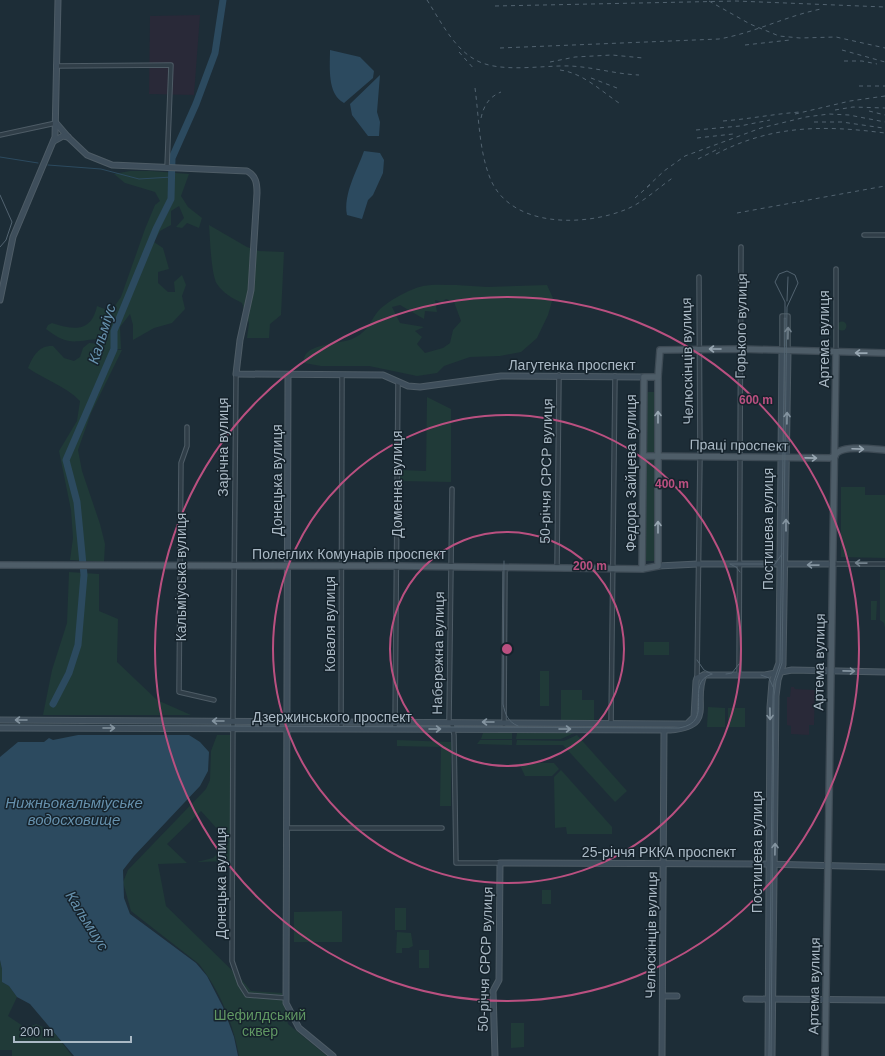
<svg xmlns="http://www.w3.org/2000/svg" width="885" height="1056" font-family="Arial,sans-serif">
  <rect width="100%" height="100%" fill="#1d2d37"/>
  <g fill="#292938">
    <path d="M200 15 194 95 149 94 150 16Z"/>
    <path d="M791 687H794L795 689 815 690 814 725H809V735L791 734V726L787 725V697H790Z"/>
  </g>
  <g fill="#203a38" fill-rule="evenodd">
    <path d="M130 171H151L189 174 181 196 188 207 202 218 199 228 187 223 182 228 176 227 184 218 179 206 171 211V225L160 231 154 242 163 248 169 269 158 272V283L168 292H175L174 282 182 275 186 285 182 296 185 309 172 323 154 328 133 340V325L130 314 120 327 121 349 107 350H122L91 413 78 450 82 471 100 524 105 544 104 562 70 560 73 538 71 510 59 451 77 421 80 401C66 386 45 380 28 368 33 356 39 345 53 346L64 358 74 361 80 357 83 348 89 343 104 344 96 339C72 342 67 345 46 329L48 325 52 323C74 330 91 333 97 306L107 310 114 307 121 297 145 229 155 205 160 201 155 192 125 183 114 174Z"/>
    <path d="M209 225 247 247 259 251 284 252 281 315 270 324 269 338H247L249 323 242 303C232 298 223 293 217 284 211 275 210 237 209 225Z"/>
    <path d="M456 285 487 287 547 285 553 298 548 315 537 338 521 352 500 356 470 357 444 366 437 373 417 376 369 366H321L304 363C301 342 342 345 354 338 368 331 368 325 376 314 383 303 410 289 423 286 433 284 445 285 456 285ZM446 299 454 302 461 321 453 330 450 343 443 348 425 353 417 344 422 337 415 331 424 327 400 323 392 307 400 305 424 319 425 311 437 312 435 300 442 302Z"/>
    <circle cx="842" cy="326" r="4.5"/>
    <path d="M646 392H656V453H645Z"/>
    <path d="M427 397 451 409V482L400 481V470L426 471Z"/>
    <path d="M644 458H656L655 561H644Z"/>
    <path d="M841 487H865V495H885V558L841 557Z"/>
    <path d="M880 570H885V628L884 623 880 620Z"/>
    <path d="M69 572 99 574V611L118 619 117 662 157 700 191 715H43L52 670 67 623Z"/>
    <path d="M871 601H877L876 620H871Z"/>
    <rect x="644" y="642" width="25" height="13"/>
    <rect x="540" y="671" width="9" height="35"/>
    <path d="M561 690H582V700H594V723H561Z"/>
    <path d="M708 707 725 708V727H707Z"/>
    <rect x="728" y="708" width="17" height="19"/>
    <path d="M483 733H512V739H481Z"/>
    <path d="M517 733H574L561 739H516Z"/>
    <path d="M217 735H232L231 861 197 862 213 858 229 842 201 811 167 844 187 863 158 864 166 906 242 980 251 991 282 993 288 1024 327 1056H239C233 1023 220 991 199 964L131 911 123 882 128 870 206 789 210 780 211 751Z"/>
    <path d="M577 735 627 791 615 802 563 745H516L517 740 564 741Z"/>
    <path d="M397 740 451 742V806H440L441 747 397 746Z"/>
    <path d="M480 740H512V745L477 744Z"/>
    <path d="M519 763H554L559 769 552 776H525Z"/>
    <path d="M561 770 612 827V834H567L566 827 555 828 554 777Z"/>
    <rect x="542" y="890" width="9" height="14"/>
    <rect x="395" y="908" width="11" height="22"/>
    <path d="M342 911V942H294V912Z"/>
    <path d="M397 932 411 933 413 946 409 948H402V953H396Z"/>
    <rect x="419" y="950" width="10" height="18"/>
    <path d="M0 960 2 969V982L9 986 17 997 8 1016 26 1028 36 1024 53 1031 72 1056H12V1050H0Z"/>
    <path d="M511 1023H524V1047L511 1048Z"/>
  </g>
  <g fill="#2c4a5f">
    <path d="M330 50 360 57 374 71 373 78 344 103C327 94 330 67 330 50Z"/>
    <path d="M380 75 377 112 380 122 379 136H368L352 115 350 104Z"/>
    <path d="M364 151 380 153 384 160 383 173 373 195 368 200 362 219 347 215C343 194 357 171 364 151Z"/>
    <path d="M78 735H189L200 742 209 752 208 771 200 786 134 856 123 870 124 898 130 914 196 963 207 976 223 1007 234 1037 238 1056H74L30 1004 17 997 9 986 2 982V969L0 960V757L18 742H44L49 738 53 740Z"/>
  </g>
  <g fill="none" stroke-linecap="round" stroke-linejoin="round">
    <g stroke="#2c4a5f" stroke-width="1">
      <path d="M0 157 38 163"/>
      <path d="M48 165 101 169 139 179 172 177"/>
    </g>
    <path stroke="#2c4a5f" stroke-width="7" d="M53 704 69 673 78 645 84 575 77 502 66 460 114 349V331L156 229 171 199 172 158 196 104 215 53 223 0"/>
    <defs>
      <g id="street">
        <path d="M56 66 171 65 167 167"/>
        <path d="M0 135 56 123"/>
        <path d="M864 235H885"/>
        <path d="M836 269V352"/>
        <path d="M782 351V316H788V351"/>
        <path d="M236 374 233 706 232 961 240 984 247 995 286 998"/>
        <path d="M187 427V446L181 463 179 692 214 700"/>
        <path d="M452 489 449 722 452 724 454 735 456 863H500"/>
        <path d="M833 564H885"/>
        <path d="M557 567 559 375"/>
        <path d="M739 675 741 247"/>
        <path d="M697 678 700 457 699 277"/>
        <path d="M504 724 505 567"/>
        <path d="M611 724 615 376"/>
        <path d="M341 729 342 375"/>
        <path d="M395 729 398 382"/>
        <path d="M287 828H442"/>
      </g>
      <g id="secondary">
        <path d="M56 123 68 137 87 155 112 165 247 171C256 176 257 183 257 193L251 290 240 340 236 374 383 375 408 386 420 387 501 376 644 377"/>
        <path d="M54 141 63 136 68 137"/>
        <path d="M0 300 13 237 55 137 58 0"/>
        <path d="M288 375 286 1003 299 1028 333 1056"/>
        <path d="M658 566 698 564H833"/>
        <path d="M0 720 679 724H687L694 717 696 681 697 678 704 675H765L792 670 885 672"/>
        <path d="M0 728 670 730C717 726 692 703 704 675"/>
        <path d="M663 996H677"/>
        <path d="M746 999 885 1000"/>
        <path d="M495 1056 493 991 499 980 500 863 764 864 885 867"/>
        <path d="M662 1056 664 730"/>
        <path d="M768 1056 770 707 772 682 779 663 782 351"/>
        <path d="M772 1056 776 696 778 680 783 665 788 351"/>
      </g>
      <g id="primary">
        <path d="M643 456 830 458 835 456"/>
        <path d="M835 456C839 444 873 449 885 450"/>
        <path d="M0 565 397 566 642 569 658 566V377"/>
        <path d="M642 569 644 377H658L660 350 741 349 885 353"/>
        <path d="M825 1056 836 352"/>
      </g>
    </defs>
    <use href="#street" stroke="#4e5c66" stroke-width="5.5"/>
    <use href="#secondary" stroke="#4e5c66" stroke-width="7"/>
    <use href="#primary" stroke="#3d4a54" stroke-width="8"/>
    <use href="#street" stroke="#303e48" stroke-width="3.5"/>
    <use href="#secondary" stroke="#3e4e5b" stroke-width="5"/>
    <use href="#primary" stroke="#4e5d68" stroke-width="5.5"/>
    <g stroke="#526370" stroke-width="1">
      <path d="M0 195 12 222 6 240 0 247"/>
      <path d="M787 301 788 277"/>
      <path d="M504 561 503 704C505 714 508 722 518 726"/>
      <path d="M730 564H775L782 554"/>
      <path d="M730 564 736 567 740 572"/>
      <path d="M697 660 704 670 712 674"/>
      <path d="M726 674 732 673 739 664"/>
      <path d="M761 675 769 678 773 687"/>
      <path d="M0 725 679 728C717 722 682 683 712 674"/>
      <path d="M769 1056 773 696 774 681 780 663 785 312V302L775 282 779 274 787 271 795 275 798 283 787 307 782 663 776 681 774 696 771 1056"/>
    </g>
    <g stroke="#526370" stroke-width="1" stroke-dasharray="4 4" stroke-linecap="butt">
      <path d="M427 0C440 20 453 47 474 59 498 74 542 65 570 66 593 67 615 74 639 75"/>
      <path d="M709 1 750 24 779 36 800 38 836 37 885 48"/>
      <path d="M495 6 736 1 885 7"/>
      <path d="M745 45 790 40"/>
      <path d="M500 48 719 39C754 33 786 16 821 9"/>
      <path d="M842 50 885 62"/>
      <path d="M459 52 475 70"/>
      <path d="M844 61H862L877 64"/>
      <path d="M550 62 575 57 612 55 643 58"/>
      <path d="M560 70C583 73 601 91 619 103"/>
      <path d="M591 78 617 88"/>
      <path d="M859 86H885"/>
      <path d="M475 88C479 118 479 150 490 178 510 228 584 227 627 209 644 202 659 187 674 177"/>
      <path d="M835 110 853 107 885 108"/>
      <path d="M869 111 885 115"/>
      <path d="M795 114 850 101 885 96"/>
      <path d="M481 118C484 105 489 97 501 92"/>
      <path d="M723 121C749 119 774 114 800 112"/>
      <path d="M814 122H842L883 128"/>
      <path d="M696 130 740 126 770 120"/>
      <path d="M697 138 733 134"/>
      <path d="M716 154C772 125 823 125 885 133"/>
      <path d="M698 159 720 148"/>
      <path d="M647 187 664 171 685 156 761 128 806 117 829 114 849 115 885 122"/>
      <path d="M635 198 651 184"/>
      <path d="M737 213 885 186"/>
    </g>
  </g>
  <defs><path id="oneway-shaft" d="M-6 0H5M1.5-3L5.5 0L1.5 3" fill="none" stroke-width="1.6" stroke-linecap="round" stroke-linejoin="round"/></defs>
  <g stroke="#73828d">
    <use href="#oneway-shaft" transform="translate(788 333) rotate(-89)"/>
    <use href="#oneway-shaft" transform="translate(861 563) rotate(-179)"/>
  </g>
  <g stroke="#98a7b2">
    <use href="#oneway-shaft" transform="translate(715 349) rotate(-180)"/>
    <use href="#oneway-shaft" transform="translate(861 353) rotate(-179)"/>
    <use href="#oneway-shaft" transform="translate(658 417) rotate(-90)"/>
    <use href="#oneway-shaft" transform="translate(858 449) rotate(2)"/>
    <use href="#oneway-shaft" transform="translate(811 458) rotate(1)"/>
    <use href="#oneway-shaft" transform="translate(658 527) rotate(-90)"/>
  </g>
  <g stroke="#8494a0">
    <use href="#oneway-shaft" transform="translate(787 418) rotate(-89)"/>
    <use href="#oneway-shaft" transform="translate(786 525) rotate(-90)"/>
    <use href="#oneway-shaft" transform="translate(813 565) rotate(-179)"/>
    <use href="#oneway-shaft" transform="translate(849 671) rotate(1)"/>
    <use href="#oneway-shaft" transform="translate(770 714) rotate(89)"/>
    <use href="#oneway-shaft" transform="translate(21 720) rotate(-180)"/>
    <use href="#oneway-shaft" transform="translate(218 721) rotate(-180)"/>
    <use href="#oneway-shaft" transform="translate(488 722) rotate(-180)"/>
    <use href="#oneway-shaft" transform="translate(109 728)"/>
    <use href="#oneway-shaft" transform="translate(435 729)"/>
    <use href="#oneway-shaft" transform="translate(565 729)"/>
    <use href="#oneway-shaft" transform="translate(775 849) rotate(-89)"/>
  </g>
  <g fill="none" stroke="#ba5080" stroke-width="2">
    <circle cx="507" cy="649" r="117"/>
    <circle cx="507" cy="649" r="234"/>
    <circle cx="507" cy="649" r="352"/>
  </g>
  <g text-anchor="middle" stroke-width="3" stroke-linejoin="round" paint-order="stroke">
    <g font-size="14" fill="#aab9c5" stroke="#16232c">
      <text transform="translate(741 326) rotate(-89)" y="5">Горького вулиця</text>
      <text transform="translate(824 339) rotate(-90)" y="5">Артема вулиця</text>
      <text transform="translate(687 361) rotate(-91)" y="5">Челюскінців вулиця</text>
      <text x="572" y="370">Лагутенка проспект</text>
      <text transform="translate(739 445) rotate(1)" y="5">Праці проспект</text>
      <text transform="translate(223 447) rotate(-90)" y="5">Зарічна вулиця</text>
      <text transform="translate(546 471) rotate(-89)" y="5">50-річчя СРСР вулиця</text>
      <text transform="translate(631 473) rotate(-90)" y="5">Федора Зайцева вулиця</text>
      <text transform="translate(277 480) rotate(-90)" y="5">Донецька вулиця</text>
      <text transform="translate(397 484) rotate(-90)" y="5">Доменна вулиця</text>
      <text transform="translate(768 529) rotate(-90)" y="5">Постишева вулиця</text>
      <text x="349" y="559">Полеглих Комунарів проспект</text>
      <text transform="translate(181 577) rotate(-90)" y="5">Кальміуська вулиця</text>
      <text transform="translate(330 624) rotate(-90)" y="5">Коваля вулиця</text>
      <text transform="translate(438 653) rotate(-89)" y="5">Набережна вулиця</text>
      <text transform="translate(819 662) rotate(-89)" y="5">Артема вулиця</text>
      <text x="332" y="722">Дзержинського проспект</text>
      <text x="659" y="857">25-річчя РККА проспект</text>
      <text transform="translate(757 852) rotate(-90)" y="5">Постишева вулиця</text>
      <text transform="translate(221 883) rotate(-90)" y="5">Донецька вулиця</text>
      <text transform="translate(651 935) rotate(-89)" y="5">Челюскінців вулиця</text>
      <text transform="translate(485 959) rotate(-88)" y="5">50-річчя СРСР вулиця</text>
      <text transform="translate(814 986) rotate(-89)" y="5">Артема вулиця</text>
    </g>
    <g font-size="14" fill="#609763" stroke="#16232c">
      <text x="260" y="1020">Шефилдський<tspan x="260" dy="16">сквер</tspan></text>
    </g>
    <g font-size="15" font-style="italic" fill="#6691ad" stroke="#16232c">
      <text transform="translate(102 334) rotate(-73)" y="5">Кальміус</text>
      <text x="74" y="808">Нижньокальміуське<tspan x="74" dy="17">водосховище</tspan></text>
      <text transform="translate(87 921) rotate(58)" y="5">Кальмиус</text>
    </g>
  </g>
  <circle cx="507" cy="649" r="6" fill="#ba5080" stroke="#16232c" stroke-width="2"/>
  <g font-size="12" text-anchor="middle" font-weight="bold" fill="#ba5080" stroke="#16232c" stroke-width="3" stroke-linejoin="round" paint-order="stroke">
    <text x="756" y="404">600 m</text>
    <text x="672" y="488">400 m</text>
    <text x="590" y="570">200 m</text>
  </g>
  <path d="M14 1036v6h117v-6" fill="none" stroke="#aab9c5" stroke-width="2"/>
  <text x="20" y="1036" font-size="12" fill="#aab9c5" stroke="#16232c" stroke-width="3" paint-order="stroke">200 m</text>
</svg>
